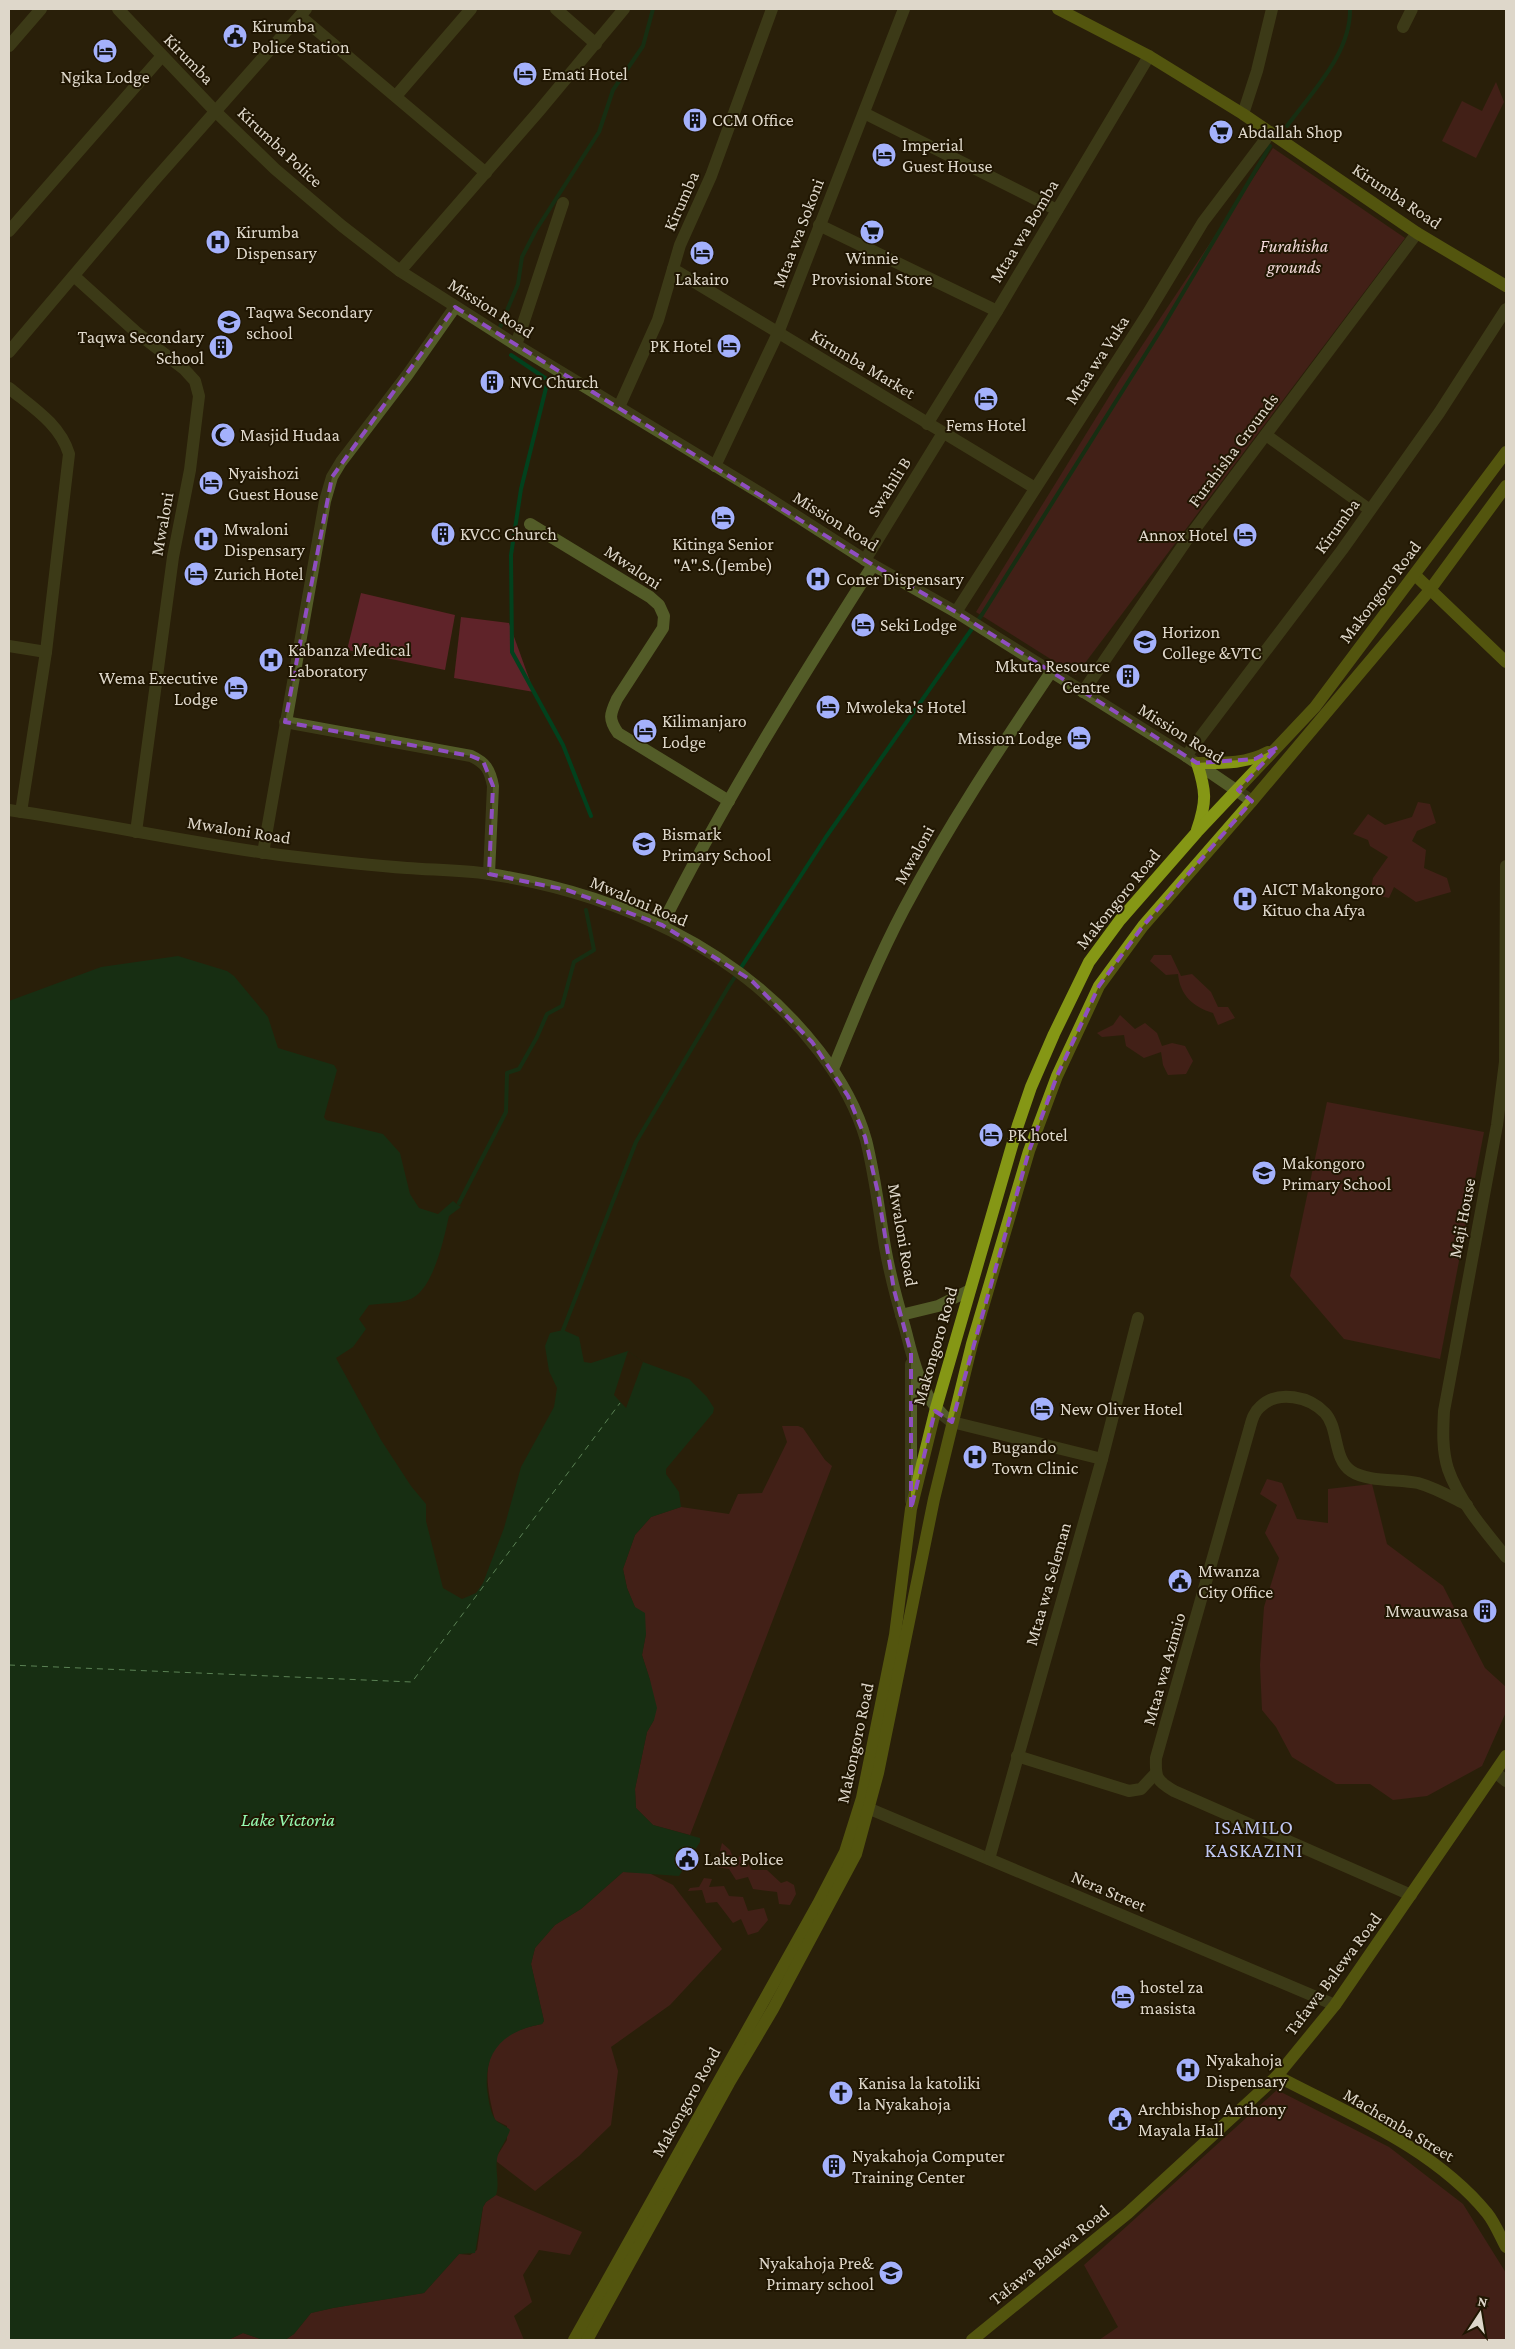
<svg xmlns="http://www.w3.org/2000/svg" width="1515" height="2349" font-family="'Crimson Pro',serif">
  <rect width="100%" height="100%" fill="#291f09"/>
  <g fill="#5f2329">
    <path d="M1496 82 1504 102 1476 158 1442 141 1462 101 1482 111Z"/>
    <path d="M1273 148 1405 238 1076 675 976 612 1120 379Z"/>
    <path d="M361 593 455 615 445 670 347 650Z"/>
    <path d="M461 617 509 623 534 692 454 678Z"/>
    <path d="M1418 802 1430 804 1436 823 1417 831 1412 841 1426 850 1424 868 1447 878 1451 892 1416 902 1394 887 1389 898 1370 894 1373 878 1388 857 1370 846 1368 840 1353 834 1368 814 1385 825 1412 817Z"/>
    <path d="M1154 955H1171L1181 976 1192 974 1211 992 1218 1007H1228L1235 1018 1218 1025 1213 1013C1193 1007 1180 995 1178 974L1166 975 1150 961Z"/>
    <path d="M1120 1015 1135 1029 1145 1023 1157 1033 1162 1046 1172 1043 1185 1046 1193 1061 1186 1074 1168 1075 1163 1065 1161 1052 1144 1058 1126 1046 1124 1035 1102 1037 1097 1033 1113 1025Z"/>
    <path d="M1327 1102 1484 1132 1440 1359 1344 1339 1290 1276Z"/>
    <path d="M782 1426H798L803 1428 825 1460 832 1466 690 1835 653 1825 636 1808 635 1789 647 1732 654 1720 650 1680 642 1655 646 1634 627 1588 623 1569 635 1535 651 1517 681 1507 729 1514 738 1494 762 1493 787 1442Z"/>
    <path d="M1267 1479 1282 1483 1297 1519 1328 1523V1489L1372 1484 1387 1544 1443 1586 1485 1668 1506 1687V1712L1482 1766 1427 1796 1393 1800 1370 1784H1336L1292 1757 1276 1727 1262 1710 1260 1665 1264 1607 1279 1558 1265 1533 1277 1505 1260 1494Z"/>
    <path d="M722 1843 730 1850 734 1860 742 1855 752 1870H767L781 1883 787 1881 794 1885 796 1894 790 1905 779 1904 777 1892 753 1889 748 1877 736 1880 729 1869 716 1867Z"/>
    <path d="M623 1872 649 1873 673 1885 722 1949 670 2005 611 2047 618 2071 611 2125 579 2156 535 2191 496 2161 497 2156 507 2140V2126L495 2120C481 2069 482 2035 542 2024L544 2021 531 1964 535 1948 555 1925 581 1909Z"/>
    <path d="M704 1878 712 1879 709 1887 724 1886 729 1896 743 1897 748 1911 764 1908 768 1920 758 1932 748 1935 741 1919 733 1923 717 1902 706 1903 702 1890 688 1891 690 1888 699 1887Z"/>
    <path d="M1277 2090 1389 2147 1463 2204 1506 2273V2340H1099L1118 2327 1084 2265Z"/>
    <path d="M496 2195 582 2232 570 2255 539 2250 523 2275 532 2302 514 2316 524 2340H285L294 2334 311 2313 333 2308 424 2293 459 2254 470 2255 477 2250 483 2207 486 2202Z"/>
    <path d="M243 2333 263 2340H228Z"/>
  </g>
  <path fill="#02411d" d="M178 956 227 971 234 976 268 1017 278 1048 334 1065 337 1070 324 1117 326 1120 383 1134 400 1153 410 1194 419 1208 438 1214 453 1201 461 1207 449 1216C444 1238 433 1293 408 1300 396 1304 381 1303 369 1305L359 1319 366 1329 353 1347 336 1358 381 1440 411 1486 426 1504V1521L443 1588 462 1599 476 1593 483 1583 504 1528 521 1467 554 1407 557 1388 549 1371 545 1346 550 1333 563 1330 579 1337 584 1362 591 1363 628 1351 643 1362 689 1379 707 1397 714 1408 713 1413 666 1469V1474L679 1492 681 1507 651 1517 635 1535 623 1569 627 1588 635 1607 645 1613 646 1634 642 1655 650 1680 657 1708 654 1720 647 1732 635 1789 636 1808 653 1825 700 1838V1842L679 1876 623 1872 581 1909 555 1925 535 1948 531 1964 544 2021 542 2024C505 2031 484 2049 487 2089 488 2097 490 2112 495 2119 498 2124 506 2125 510 2130 507 2140 498 2150 497 2159 495 2172 500 2183 496 2195L486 2202 483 2207 475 2253 459 2254 424 2293 333 2308 311 2313 294 2334 285 2340H263L243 2333 228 2340H9V1001L101 967Z"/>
  <g fill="#291f09">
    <path d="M628 1351 643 1362 626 1408 614 1395Z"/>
    <path d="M679 1851 693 1859 688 1865 675 1858Z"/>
  </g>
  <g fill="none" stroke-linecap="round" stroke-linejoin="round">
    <g stroke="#02411d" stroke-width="4">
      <path d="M1287 126C1312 92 1351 53 1350 9"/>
      <path d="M498 332 518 284 522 257 536 230 599 132 613 90 643 46 653 9"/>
      <path d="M511 355 548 380 521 489 511 555 512 652 563 745 591 816"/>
      <path d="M459 1203 506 1112 507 1073 519 1069 537 1037 547 1014 562 1006 574 962 594 950 586 910"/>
      <path d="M563 1330 636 1142 729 986 826 837 983 613 1162 328 1270 146"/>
    </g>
    <path stroke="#95f9b0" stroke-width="1" stroke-dasharray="6 5" stroke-linecap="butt" d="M9 1665 412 1682 620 1403"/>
    <g stroke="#535c28" stroke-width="12">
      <path d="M118 9 215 111 275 169 342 226 400 271 516 345 762 494 873 565 956 612 1186 756 1252 801"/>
      <path d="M556 9 596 44"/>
      <path d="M300 16 486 173"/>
      <path d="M1403 27 1412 9"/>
      <path d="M9 46 41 9"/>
      <path d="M396 96 471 9"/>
      <path d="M864 113 1057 210"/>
      <path d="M1243 114 1257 71 1272 9"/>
      <path d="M819 225 997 311"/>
      <path d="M9 231 162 56"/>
      <path d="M673 269 1035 488"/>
      <path d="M400 271 539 111 624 9"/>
      <path d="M74 276 136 332 184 369 195 381 199 396 190 470 173 557 136 832"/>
      <path d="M516 345 563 203"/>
      <path d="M9 352 152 183 306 9"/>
      <path d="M9 388C32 407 60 424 69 454L46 652 21 812"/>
      <path d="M619 407 658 320 680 245 711 176 772 9"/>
      <path d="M927 424 997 311 1149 56"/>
      <path d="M1266 435 1370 510"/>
      <path d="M715 466 778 333 904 9"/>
      <path d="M530 524 650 597 659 605 664 616 663 628 617 699C610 714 608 719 618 733L729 801"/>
      <path d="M865 560 943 433"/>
      <path d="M956 612 1148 313 1203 222 1271 132"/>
      <path d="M9 646 46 652"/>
      <path d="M1083 692 1186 541 1417 233"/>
      <path d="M285 722 471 756C486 763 490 770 493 786L489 874"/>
      <path d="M1186 756 1342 550 1439 413 1506 309"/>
      <path d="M9 810C99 823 189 843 280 855 322 860 364 865 407 868 434 870 462 870 489 874 615 893 740 948 819 1051 839 1077 857 1108 866 1140 875 1176 879 1211 885 1247 890 1275 897 1301 905 1328 914 1362 921 1401 952 1422L1102 1459"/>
      <path d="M263 853 325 501 332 477 341 462 408 374 455 307"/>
      <path d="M1506 866 1505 1062 1497 1125 1444 1411C1443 1430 1442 1450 1448 1469 1459 1501 1485 1531 1506 1557"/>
      <path d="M662 925C724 801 798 683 873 565"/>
      <path d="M833 1069C855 1015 877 960 904 909 948 826 999 749 1051 672"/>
      <path d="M901 1315 938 1306 968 1291"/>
      <path d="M911 1364V1501"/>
      <path d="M1017 1756 1129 1791 1141 1789 1155 1774"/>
      <path d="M1496 1773 1506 1781"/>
      <path d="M870 1809 1335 2005"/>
      <path d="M989 1859 1102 1459 1138 1318"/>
      <path d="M1411 1895 1174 1791C1157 1781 1155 1778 1156 1758L1250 1427C1252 1419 1254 1412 1260 1407 1278 1389 1310 1397 1325 1413 1339 1428 1333 1459 1351 1471 1367 1482 1399 1479 1418 1483 1436 1488 1451 1497 1467 1505"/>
    </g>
    <g stroke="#859715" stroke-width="12">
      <path d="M1058 9 1149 56 1243 114 1417 233 1506 286"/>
      <path d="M1415 575 1506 662"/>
      <path d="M1197 830C1207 801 1206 791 1197 763 1222 763 1246 764 1268 752"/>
      <path d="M1277 2076C1349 2114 1434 2148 1487 2213 1495 2223 1500 2236 1506 2247"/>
      <path d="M574 2340 818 1904 845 1852 862 1798 895 1635 911 1509 936 1408 1018 1125 1031 1087 1054 1034 1089 962 1120 920 1197 832 1315 707 1506 452"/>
      <path d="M587 2340 729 2083 773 2009 856 1854 878 1773 934 1499 972 1344 1029 1151 1057 1076 1099 986 1143 926 1252 801 1429 591 1506 486"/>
      <path d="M972 2340 1128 2213 1277 2076 1335 2005 1506 1756"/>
    </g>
  </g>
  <path d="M0 0H1515V2349H0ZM455 307 873 565 956 612 1197 763 1255 759 1278 747 1238 790 1252 801 1143 926 1099 986 1057 1076 1029 1151 952 1422 935 1411 911 1509V1353L894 1290 878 1193 865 1137 848 1096 812 1042 751 980 662 925 567 890 489 874 493 786 483 761 471 756 285 722 332 477Z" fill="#291f09" fill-opacity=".55" fill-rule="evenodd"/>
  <path fill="none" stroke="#8f4ec1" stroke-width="4" stroke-dasharray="10 6" stroke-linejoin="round" d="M455 307 873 565 956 612 1197 763 1255 759 1278 747 1238 790 1252 801 1143 926 1099 986 1057 1076 1029 1151 952 1422 935 1411 911 1509V1353L894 1290 878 1193 865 1137 848 1096 812 1042 751 980 662 925 567 890 489 874 493 786 483 761 471 756 285 722 332 477Z"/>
  <defs>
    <symbol id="civic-disc" viewBox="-11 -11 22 22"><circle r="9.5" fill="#a4b1fc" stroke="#201602"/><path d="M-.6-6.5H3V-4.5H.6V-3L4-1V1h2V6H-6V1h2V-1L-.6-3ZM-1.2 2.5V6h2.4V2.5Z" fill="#111"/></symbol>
    <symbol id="hotel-disc" viewBox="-11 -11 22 22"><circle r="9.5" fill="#a4b1fc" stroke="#201602"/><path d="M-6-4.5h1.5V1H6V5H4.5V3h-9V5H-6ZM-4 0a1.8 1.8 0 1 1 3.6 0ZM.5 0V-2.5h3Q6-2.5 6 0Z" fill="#111"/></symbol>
    <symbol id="building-disc" viewBox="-11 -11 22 22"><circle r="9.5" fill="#a4b1fc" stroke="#201602"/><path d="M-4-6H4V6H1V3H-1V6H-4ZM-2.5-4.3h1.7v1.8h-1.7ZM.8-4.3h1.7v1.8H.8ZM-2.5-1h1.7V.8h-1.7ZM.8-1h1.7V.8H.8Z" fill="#111"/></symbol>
    <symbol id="supermarket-disc" viewBox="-11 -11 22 22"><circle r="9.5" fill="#a4b1fc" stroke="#201602"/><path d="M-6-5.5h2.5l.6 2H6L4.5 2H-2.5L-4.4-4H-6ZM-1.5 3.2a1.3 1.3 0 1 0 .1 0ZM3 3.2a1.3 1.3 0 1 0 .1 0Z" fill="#111"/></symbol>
    <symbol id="hospital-disc" viewBox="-11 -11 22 22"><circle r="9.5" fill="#a4b1fc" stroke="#201602"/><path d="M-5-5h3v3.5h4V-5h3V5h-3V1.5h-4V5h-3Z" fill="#111"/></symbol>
    <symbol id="school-disc" viewBox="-11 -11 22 22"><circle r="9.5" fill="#a4b1fc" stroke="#201602"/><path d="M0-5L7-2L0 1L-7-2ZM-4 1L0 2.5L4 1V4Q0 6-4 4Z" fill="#111"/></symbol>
    <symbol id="mosque-disc" viewBox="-11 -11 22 22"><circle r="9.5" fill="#a4b1fc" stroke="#201602"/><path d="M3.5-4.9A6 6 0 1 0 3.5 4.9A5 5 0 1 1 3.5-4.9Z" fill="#111"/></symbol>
    <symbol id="university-disc" viewBox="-11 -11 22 22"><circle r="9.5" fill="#a4b1fc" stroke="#201602"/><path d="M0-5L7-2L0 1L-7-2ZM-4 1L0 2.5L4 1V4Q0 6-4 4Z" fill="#111"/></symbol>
    <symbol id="church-disc" viewBox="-11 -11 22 22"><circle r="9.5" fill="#a4b1fc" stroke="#201602"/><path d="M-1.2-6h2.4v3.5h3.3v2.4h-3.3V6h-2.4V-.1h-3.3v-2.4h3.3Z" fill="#111"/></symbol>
  </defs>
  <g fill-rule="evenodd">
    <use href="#civic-disc" x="221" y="22" width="28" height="28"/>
    <use href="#hotel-disc" x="91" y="37" width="28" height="28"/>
    <use href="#hotel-disc" x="511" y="60" width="28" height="28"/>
    <use href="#building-disc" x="681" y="106" width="28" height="28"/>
    <use href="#supermarket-disc" x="1207" y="118" width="28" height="28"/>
    <use href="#hotel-disc" x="870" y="141" width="28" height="28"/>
    <use href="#supermarket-disc" x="858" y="218" width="28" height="28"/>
    <use href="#hospital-disc" x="204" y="228" width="28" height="28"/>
    <use href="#hotel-disc" x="688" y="239" width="28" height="28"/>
    <use href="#school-disc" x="215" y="308" width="28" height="28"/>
    <use href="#hotel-disc" x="715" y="332" width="28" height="28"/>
    <use href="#building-disc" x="207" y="333" width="28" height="28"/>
    <use href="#building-disc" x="478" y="368" width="28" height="28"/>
    <use href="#hotel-disc" x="972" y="385" width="28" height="28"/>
    <use href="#mosque-disc" x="209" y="421" width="28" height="28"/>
    <use href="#hotel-disc" x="197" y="469" width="28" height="28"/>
    <use href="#hotel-disc" x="709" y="504" width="28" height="28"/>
    <use href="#building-disc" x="429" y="520" width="28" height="28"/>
    <use href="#hotel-disc" x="1231" y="521" width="28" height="28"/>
    <use href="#hospital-disc" x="192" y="525" width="28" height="28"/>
    <use href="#hotel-disc" x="182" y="560" width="28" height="28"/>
    <use href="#hospital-disc" x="804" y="565" width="28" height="28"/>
    <use href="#hotel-disc" x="849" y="611" width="28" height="28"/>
    <use href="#university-disc" x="1131" y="628" width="28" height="28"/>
    <use href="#hospital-disc" x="257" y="646" width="28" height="28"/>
    <use href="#building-disc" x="1114" y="662" width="28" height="28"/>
    <use href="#hotel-disc" x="222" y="674" width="28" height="28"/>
    <use href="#hotel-disc" x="814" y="693" width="28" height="28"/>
    <use href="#hotel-disc" x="631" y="717" width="28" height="28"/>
    <use href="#hotel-disc" x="1065" y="724" width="28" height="28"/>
    <use href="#school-disc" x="630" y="830" width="28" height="28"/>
    <use href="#hospital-disc" x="1231" y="885" width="28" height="28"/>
    <use href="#hotel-disc" x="977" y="1121" width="28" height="28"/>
    <use href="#school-disc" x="1250" y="1159" width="28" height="28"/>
    <use href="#hotel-disc" x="1028" y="1395" width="28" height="28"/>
    <use href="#hospital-disc" x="961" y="1443" width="28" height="28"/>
    <use href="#civic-disc" x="1166" y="1567" width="28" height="28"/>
    <use href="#building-disc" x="1471" y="1597" width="28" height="28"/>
    <use href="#civic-disc" x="673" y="1845" width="28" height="28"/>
    <use href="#hotel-disc" x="1109" y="1983" width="28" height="28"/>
    <use href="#hospital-disc" x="1174" y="2056" width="28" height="28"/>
    <use href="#church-disc" x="827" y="2079" width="28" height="28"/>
    <use href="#civic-disc" x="1106" y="2105" width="28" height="28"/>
    <use href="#building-disc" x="820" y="2152" width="28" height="28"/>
    <use href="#school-disc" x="877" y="2259" width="28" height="28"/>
  </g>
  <g text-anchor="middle" stroke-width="4" stroke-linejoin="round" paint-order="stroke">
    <g font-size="18" fill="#ded7ca" stroke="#201602" text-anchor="start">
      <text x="252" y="32">Kirumba<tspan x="252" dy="21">Police Station</tspan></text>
      <text x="542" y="80">Emati Hotel</text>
      <text x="105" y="83" text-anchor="middle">Ngika Lodge</text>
      <text x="712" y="126">CCM Office</text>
      <text x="1238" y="138">Abdallah Shop</text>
      <text x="902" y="151">Imperial<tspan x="902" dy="21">Guest House</tspan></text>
      <text x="236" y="238">Kirumba<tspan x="236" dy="21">Dispensary</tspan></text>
      <text x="872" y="264" text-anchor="middle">Winnie<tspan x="872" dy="21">Provisional Store</tspan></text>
      <text x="702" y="285" text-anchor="middle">Lakairo</text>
      <text x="246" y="318">Taqwa Secondary<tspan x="246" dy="21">school</tspan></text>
      <text x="204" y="343" text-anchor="end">Taqwa Secondary<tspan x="204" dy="21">School</tspan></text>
      <text x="712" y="352" text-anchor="end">PK Hotel</text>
      <text x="510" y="388">NVC Church</text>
      <text x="986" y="431" text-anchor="middle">Fems Hotel</text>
      <text x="240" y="441">Masjid Hudaa</text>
      <text x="228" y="479">Nyaishozi<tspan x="228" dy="21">Guest House</tspan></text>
      <text x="224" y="535">Mwaloni<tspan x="224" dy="21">Dispensary</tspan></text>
      <text x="460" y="540">KVCC Church</text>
      <text x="1228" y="541" text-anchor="end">Annox Hotel</text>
      <text x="723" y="550" text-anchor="middle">Kitinga Senior<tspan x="723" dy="21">"A".S.(Jembe)</tspan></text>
      <text x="214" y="580">Zurich Hotel</text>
      <text x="836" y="585">Coner Dispensary</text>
      <text x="880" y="631">Seki Lodge</text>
      <text x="1162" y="638">Horizon<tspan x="1162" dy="21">College &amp;VTC</tspan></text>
      <text x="288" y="656">Kabanza Medical<tspan x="288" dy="21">Laboratory</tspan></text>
      <text x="1110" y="672" text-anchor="end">Mkuta Resource<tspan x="1110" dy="21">Centre</tspan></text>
      <text x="218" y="684" text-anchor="end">Wema Executive<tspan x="218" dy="21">Lodge</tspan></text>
      <text x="846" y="713">Mwoleka's Hotel</text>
      <text x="662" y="727">Kilimanjaro<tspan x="662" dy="21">Lodge</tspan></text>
      <text x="1062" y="744" text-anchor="end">Mission Lodge</text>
      <text x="662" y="840">Bismark<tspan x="662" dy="21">Primary School</tspan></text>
      <text x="1262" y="895">AICT Makongoro<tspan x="1262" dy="21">Kituo cha Afya</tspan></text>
      <text x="1008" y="1141">PK hotel</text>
      <text x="1282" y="1169">Makongoro<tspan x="1282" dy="21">Primary School</tspan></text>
      <text x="1060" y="1415">New Oliver Hotel</text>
      <text x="992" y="1453">Bugando<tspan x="992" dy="21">Town Clinic</tspan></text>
      <text x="1198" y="1577">Mwanza<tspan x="1198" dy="21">City Office</tspan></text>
      <text x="1468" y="1617" text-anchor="end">Mwauwasa</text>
      <text x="704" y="1865">Lake Police</text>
      <text x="1140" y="1993">hostel za<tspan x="1140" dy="21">masista</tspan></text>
      <text x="1206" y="2066">Nyakahoja<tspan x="1206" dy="21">Dispensary</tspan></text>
      <text x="858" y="2089">Kanisa la katoliki<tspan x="858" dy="21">la Nyakahoja</tspan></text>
      <text x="1138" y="2115">Archbishop Anthony<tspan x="1138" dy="21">Mayala Hall</tspan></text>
      <text x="852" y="2162">Nyakahoja Computer<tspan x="852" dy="21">Training Center</tspan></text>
      <text x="874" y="2269" text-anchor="end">Nyakahoja Pre&amp;<tspan x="874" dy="21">Primary school</tspan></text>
    </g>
    <g font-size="18" fill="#ded7ca" stroke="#201602">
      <text transform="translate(189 59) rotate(46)" y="6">Kirumba</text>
      <text transform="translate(280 147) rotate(43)" y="6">Kirumba Police</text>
      <text transform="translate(1397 196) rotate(34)" y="6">Kirumba Road</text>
      <text transform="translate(681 201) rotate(-66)" y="6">Kirumba</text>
      <text transform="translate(1024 231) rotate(-59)" y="6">Mtaa wa Bomba</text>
      <text transform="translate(798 233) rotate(-69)" y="6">Mtaa wa Sokoni</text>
      <text transform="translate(491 308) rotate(32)" y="6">Mission Road</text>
      <text transform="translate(1097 360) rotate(-57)" y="6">Mtaa wa Vuka</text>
      <text transform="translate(863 364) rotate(31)" y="6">Kirumba Market</text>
      <text transform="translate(1233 450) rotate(-53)" y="6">Furahisha Grounds</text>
      <text transform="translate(889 487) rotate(-58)" y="6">Swahili B</text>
      <text transform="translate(836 521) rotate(32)" y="6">Mission Road</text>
      <text transform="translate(162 524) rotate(-80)" y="6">Mwaloni</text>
      <text transform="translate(1337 526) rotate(-54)" y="6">Kirumba</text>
      <text transform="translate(633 567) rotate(34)" y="6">Mwaloni</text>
      <text transform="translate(1380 592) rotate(-53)" y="6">Makongoro Road</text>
      <text transform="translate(1181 733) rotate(32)" y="6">Mission Road</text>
      <text transform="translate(239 830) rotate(9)" y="6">Mwaloni Road</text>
      <text transform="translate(914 855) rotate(-61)" y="6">Mwaloni</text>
      <text transform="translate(1118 899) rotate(-51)" y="6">Makongoro Road</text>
      <text transform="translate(639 901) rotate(23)" y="6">Mwaloni Road</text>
      <text transform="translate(1462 1218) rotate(-79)" y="6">Maji House</text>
      <text transform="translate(903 1235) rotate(80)" y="6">Mwaloni Road</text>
      <text transform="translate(935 1346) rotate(-74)" y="6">Makongoro Road</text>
      <text transform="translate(1048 1584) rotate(-74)" y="6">Mtaa wa Seleman</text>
      <text transform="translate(1164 1669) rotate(-74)" y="6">Mtaa wa Azimio</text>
      <text transform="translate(855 1743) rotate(-78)" y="6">Makongoro Road</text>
      <text transform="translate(1109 1891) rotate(23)" y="6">Nera Street</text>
      <text transform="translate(1333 1974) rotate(-53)" y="6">Tafawa Balewa Road</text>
      <text transform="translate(686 2102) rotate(-61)" y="6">Makongoro Road</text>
      <text transform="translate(1399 2125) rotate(31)" y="6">Machemba Street</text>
      <text transform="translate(1049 2255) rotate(-39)" y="6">Tafawa Balewa Road</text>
    </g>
    <g font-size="18" font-style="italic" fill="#f1d8d8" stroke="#201602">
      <text x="1294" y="252">Furahisha<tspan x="1294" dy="21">grounds</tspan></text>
    </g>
    <g font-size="19" font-style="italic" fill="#95f9b0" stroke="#201602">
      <text x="288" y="1826">Lake Victoria</text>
    </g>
    <g font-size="20" letter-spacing="1" fill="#c0c8f3" stroke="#201602">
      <text x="1254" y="1834">ISAMILO<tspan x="1254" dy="23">KASKAZINI</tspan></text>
    </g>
  </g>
  <rect width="1515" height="2349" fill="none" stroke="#ded7ca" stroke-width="20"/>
  <g transform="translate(1480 2314) rotate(12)" stroke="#201602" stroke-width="4" paint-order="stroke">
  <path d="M0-4L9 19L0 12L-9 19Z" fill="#ded7ca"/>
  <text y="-8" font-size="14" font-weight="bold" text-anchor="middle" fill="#ded7ca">N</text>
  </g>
</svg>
